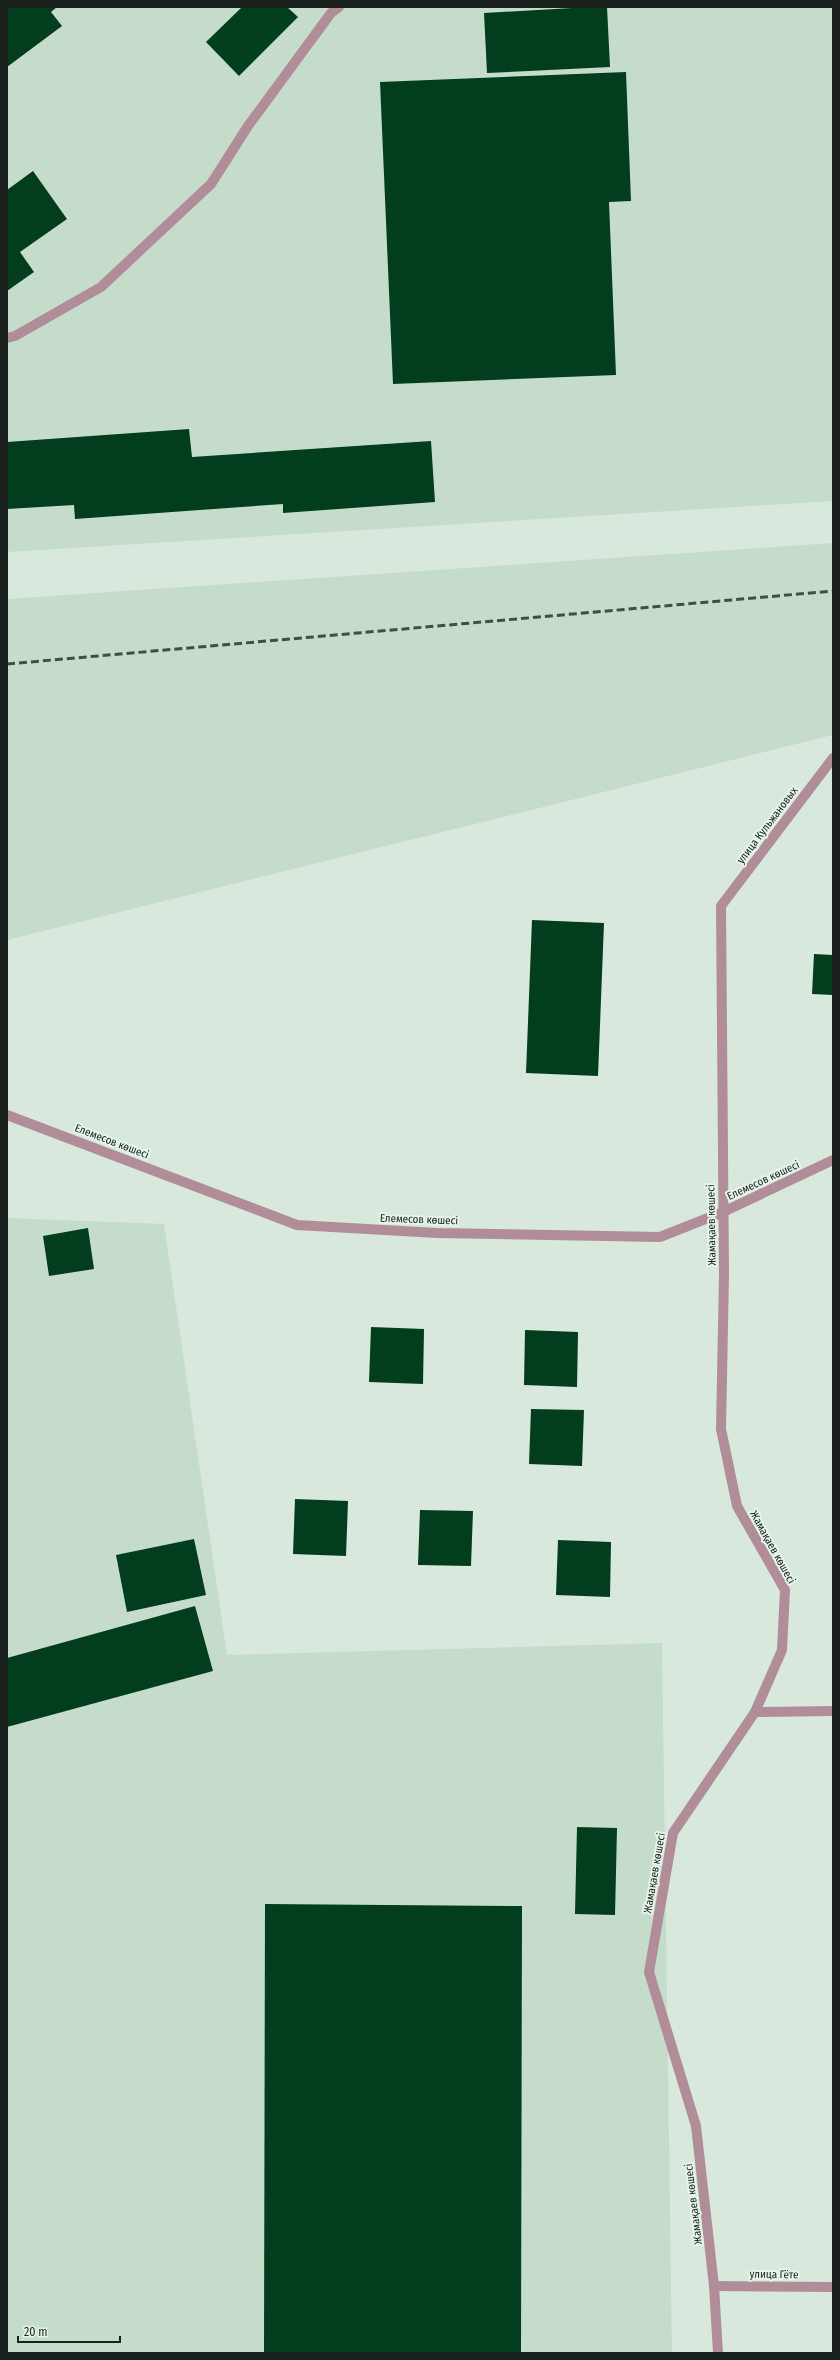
<svg xmlns="http://www.w3.org/2000/svg" width="840" height="2360" font-family="'Fira Sans Condensed',sans-serif">
  <rect width="100%" height="100%" fill="#d8e8dc"/>
  <g fill="#c6dccb">
    <path d="M7 7H833V501L7 552Z"/>
    <path d="M833 543V735L7 940V599Z"/>
    <path d="M7 1218 164 1224 227 1655 662 1643 672 2353H7Z"/>
  </g>
  <g fill="#023d1d">
    <path d="M7 7H57L51 12 62 26 7 67Z"/>
    <path d="M242 7H287L298 17 239 76 206 42Z"/>
    <path d="M589 7H607L610 67 487 73 484 13Z"/>
    <path d="M626 72 631 201 609 202 616 375 393 384 380 82Z"/>
    <path d="M33 171 67 219 20 252 34 272 7 291V190Z"/>
    <path d="M189 429 192 457 431 441 435 502 283 513V504L75 519 74 505 7 509V442Z"/>
    <path d="M532 920 604 923 598 1076 526 1073Z"/>
    <path d="M814 954 833 955V995L812 994Z"/>
    <path d="M88 1228 94 1269 49 1276 43 1236Z"/>
    <path d="M371 1327 424 1329 423 1384 369 1382Z"/>
    <path d="M525 1330 578 1332 577 1387 524 1385Z"/>
    <path d="M531 1409 584 1410 582 1466 529 1464Z"/>
    <path d="M295 1499 348 1501 346 1556 293 1554Z"/>
    <path d="M420 1510 473 1511 471 1566 418 1565Z"/>
    <path d="M194 1539 206 1595 127 1612 116 1555Z"/>
    <path d="M558 1540 611 1542 610 1597 556 1595Z"/>
    <path d="M195 1606 213 1671 7 1727V1658Z"/>
    <path d="M577 1827 617 1828 615 1915 575 1914Z"/>
    <path d="M265 1904 522 1906 521 2353H264Z"/>
  </g>
  <g fill="none" stroke-linecap="round" stroke-linejoin="round">
    <path stroke="#b18d99" stroke-width="10" d="M7 338 15 336 101 287 211 184 248 126 331 13 339 7"/>
    <g stroke="#b18d99" stroke-width="10">
      <path d="M7 1115 297 1225 437 1233 660 1237 723 1212 833 1160"/>
      <path d="M755 1712 833 1711"/>
      <path d="M714 2286 833 2287"/>
      <path d="M718 2353 714 2286 696 2126 649 1972 673 1833 755 1712 782 1650 785 1590 737 1506 721 1429 724 1275 721 906 833 758"/>
    </g>
    <path stroke="#434c46" stroke-width="3" stroke-dasharray="8 4" stroke-linecap="butt" d="M7 664 833 591"/>
  </g>
  <g text-anchor="middle" stroke-width="4" stroke-linejoin="round" paint-order="stroke">
    <g font-size="11" fill="#1a201c" stroke="#e5f5e9">
      <text transform="translate(767 825) rotate(-53)" y="4">улица Кульжановых</text>
      <text transform="translate(112 1141) rotate(21)" y="4">Елемесов көшесі</text>
      <text transform="translate(763 1180) rotate(-25)" y="4">Елемесов көшесі</text>
      <text transform="translate(419 1219) rotate(2)" y="4">Елемесов көшесі</text>
      <text transform="translate(711 1225) rotate(-91)" y="4">Жамақаев көшесі</text>
      <text transform="translate(773 1547) rotate(61)" y="4">Жамақаев көшесі</text>
      <text transform="translate(654 1873) rotate(-80)" y="4">Жамақаев көшесі</text>
      <text transform="translate(693 2204) rotate(-97)" y="4">Жамақаев көшесі</text>
      <text transform="translate(774 2274) rotate(1)" y="4">улица Гёте</text>
    </g>
  </g>
  <rect width="840" height="2360" fill="none" stroke="#1a201c" stroke-width="16"/>
  <path d="M18 2336v6h102v-6" fill="none" stroke="#1a201c" stroke-width="2"/>
  <text x="24" y="2336" font-size="12" fill="#1a201c" stroke="#e5f5e9" stroke-width="3" paint-order="stroke">20 m</text>
</svg>
